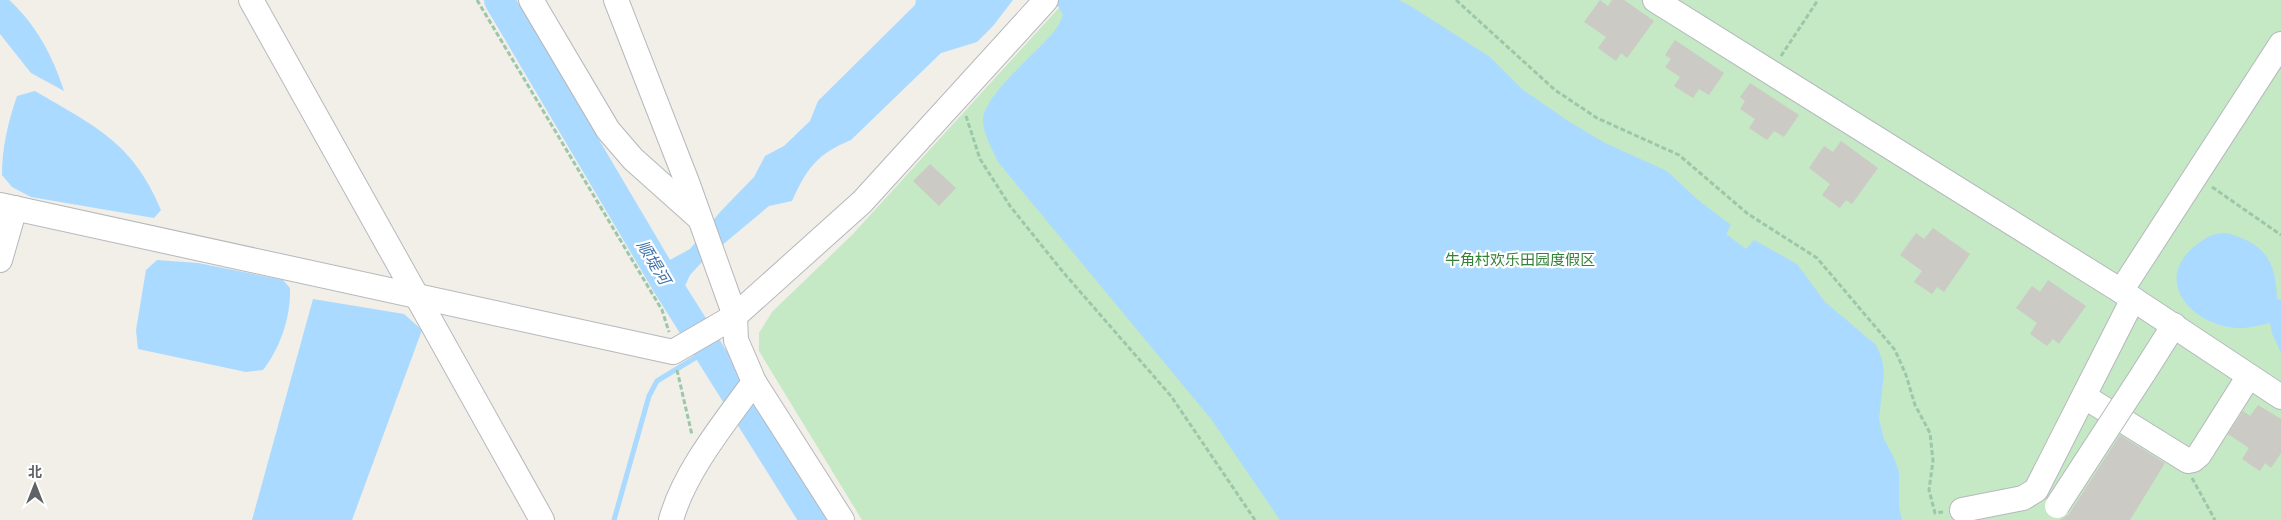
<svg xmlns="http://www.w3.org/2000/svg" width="2281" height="520" font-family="'PT Sans Narrow','Noto Sans SC',sans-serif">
  <rect width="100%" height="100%" fill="#f1efe8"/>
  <path fill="#c5e8c5" d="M1066 0H2281V520H862L759 351V333L772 312 853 234Z"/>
  <g fill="#aadaff">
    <path d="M0 0H9C36 24 53 57 64 91L31 73 0 34Z"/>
    <path d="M916 0H1013L993 26 977 42 941 53 851 140C817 154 807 168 792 201L769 206 703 261 690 275 678 301 657 267 690 249 720 212 754 177 765 156 784 146 810 121 818 101 915 5Z"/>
    <path d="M1050 0H1399L1412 7 1490 57 1522 89 1568 121 1605 143 1667 171 1698 200 1731 225 1726 234 1746 249 1754 240 1797 264 1825 302 1876 345 1882 359 1884 373 1879 419 1884 439 1894 458 1899 472V507L1902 520H1280L1211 419 998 162C993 150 984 136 983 122 981 96 1040 51 1056 29 1059 25 1061 19 1063 15L1058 6Z"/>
    <path d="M35 91C94 126 133 142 161 210L154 218 31 197 12 187 2 175C2 148 8 122 17 96Z"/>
    <path d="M2226 233C2264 243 2276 260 2277 299L2281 300V353L2272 333 2270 323C2259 325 2247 329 2236 328 2192 325 2152 281 2195 246 2207 237 2210 234 2226 233Z"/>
    <path d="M157 260 198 263 283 280 290 288C291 317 280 348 263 370L246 372 138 349 136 330 146 270Z"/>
    <path d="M313 299 404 314 422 330 352 520H252Z"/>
  </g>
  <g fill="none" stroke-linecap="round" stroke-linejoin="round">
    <path stroke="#aadaff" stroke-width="5" d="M614 520 649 396 657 381 708 350"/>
    <path stroke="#aadaff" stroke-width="30" d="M499 0 668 286 815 520"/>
  </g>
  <g fill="#cccac5">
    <path d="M1600 0 1608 6 1612 0H1624L1654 21 1627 58 1621 53 1616 61 1598 48 1606 37 1584 22Z"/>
    <path d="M1675 40 1724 73 1709 95 1699 89 1693 98 1674 86 1680 77 1665 67 1671 59 1665 55Z"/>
    <path d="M1750 83 1799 115 1784 137 1774 131 1767 140 1749 128 1755 119 1740 109 1745 101 1740 97Z"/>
    <path d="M1841 141 1878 168 1852 204 1846 200 1840 208 1822 195 1830 184 1809 168 1824 146 1833 152Z"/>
    <path d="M930 164 956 188 939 206 913 181Z"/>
    <path d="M1933 228 1970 254 1944 292 1937 287 1932 294 1914 282 1922 271 1900 255 1916 233 1924 239Z"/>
    <path d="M2048 280 2086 306 2059 344 2053 339 2047 346 2030 334 2037 323 2016 308 2032 286 2040 292Z"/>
    <path d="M2258 405 2281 419V453L2271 468 2265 463 2260 471 2242 459 2249 448 2228 434 2243 411 2250 416Z"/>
    <path d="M2120 435 2165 463 2130 520H2060L2069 514Z"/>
  </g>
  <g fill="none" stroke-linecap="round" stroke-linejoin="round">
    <defs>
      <g id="minor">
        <path d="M251 0 542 520"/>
        <path d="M531 0 608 130 633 159 698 217"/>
        <path d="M616 0 687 182 735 316 736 340 754 382 842 520"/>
        <path d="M1655 0 2121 291 2281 397"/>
        <path d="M0 205 673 352 735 316 862 202 1046 0"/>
        <path d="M0 260 15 208"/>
        <path d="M2121 291 2281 44"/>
        <path d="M2143 374 2174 325"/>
        <path d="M2085 397 2188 461 2193 460 2199 455 2249 376"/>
        <path d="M1962 510 2023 498 2036 490 2133 299"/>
        <path d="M671 520C684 472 725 422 754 382"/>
      </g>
    </defs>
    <use href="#minor" stroke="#b5b8bc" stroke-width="26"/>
    <g stroke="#9cc7a9" stroke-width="3" stroke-dasharray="5 2.5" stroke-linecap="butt">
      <path d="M477 0 662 310 669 332"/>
      <path d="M1456 0 1555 90 1597 118 1679 155 1748 214 1817 258 1895 350 1906 375 1915 405 1930 433 1933 461 1929 490 1935 513 1943 512"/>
      <path d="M1781 56 1818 0"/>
      <path d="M966 116 980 159 1010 206 1063 272 1171 396 1255 520"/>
      <path d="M2212 187 2281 235"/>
      <path d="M677 370 692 435"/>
      <path d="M2192 478 2215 520"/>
    </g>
    <use href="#minor" stroke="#fff" stroke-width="24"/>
    <defs>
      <path id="minor-bridge" d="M2057 506 2143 374"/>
    </defs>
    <use href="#minor-bridge" stroke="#b5b8bc" stroke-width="26" stroke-linecap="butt"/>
    <use href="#minor-bridge" stroke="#fff" stroke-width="24"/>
  </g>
  <g text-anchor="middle" stroke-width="4.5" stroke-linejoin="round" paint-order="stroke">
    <g font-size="15" fill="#348238" stroke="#fff">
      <text x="1520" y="265">牛角村欢乐田园度假区</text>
    </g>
    <g font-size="16" font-style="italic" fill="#4174aa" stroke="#fff">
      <text transform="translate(654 262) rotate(59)" y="6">顺堤河</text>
    </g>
  </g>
  <g transform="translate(35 485)" stroke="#ffffff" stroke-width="4" paint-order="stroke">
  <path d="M0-4L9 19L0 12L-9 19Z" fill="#5f6368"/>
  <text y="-8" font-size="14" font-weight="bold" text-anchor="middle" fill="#5f6368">北</text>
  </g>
</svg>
